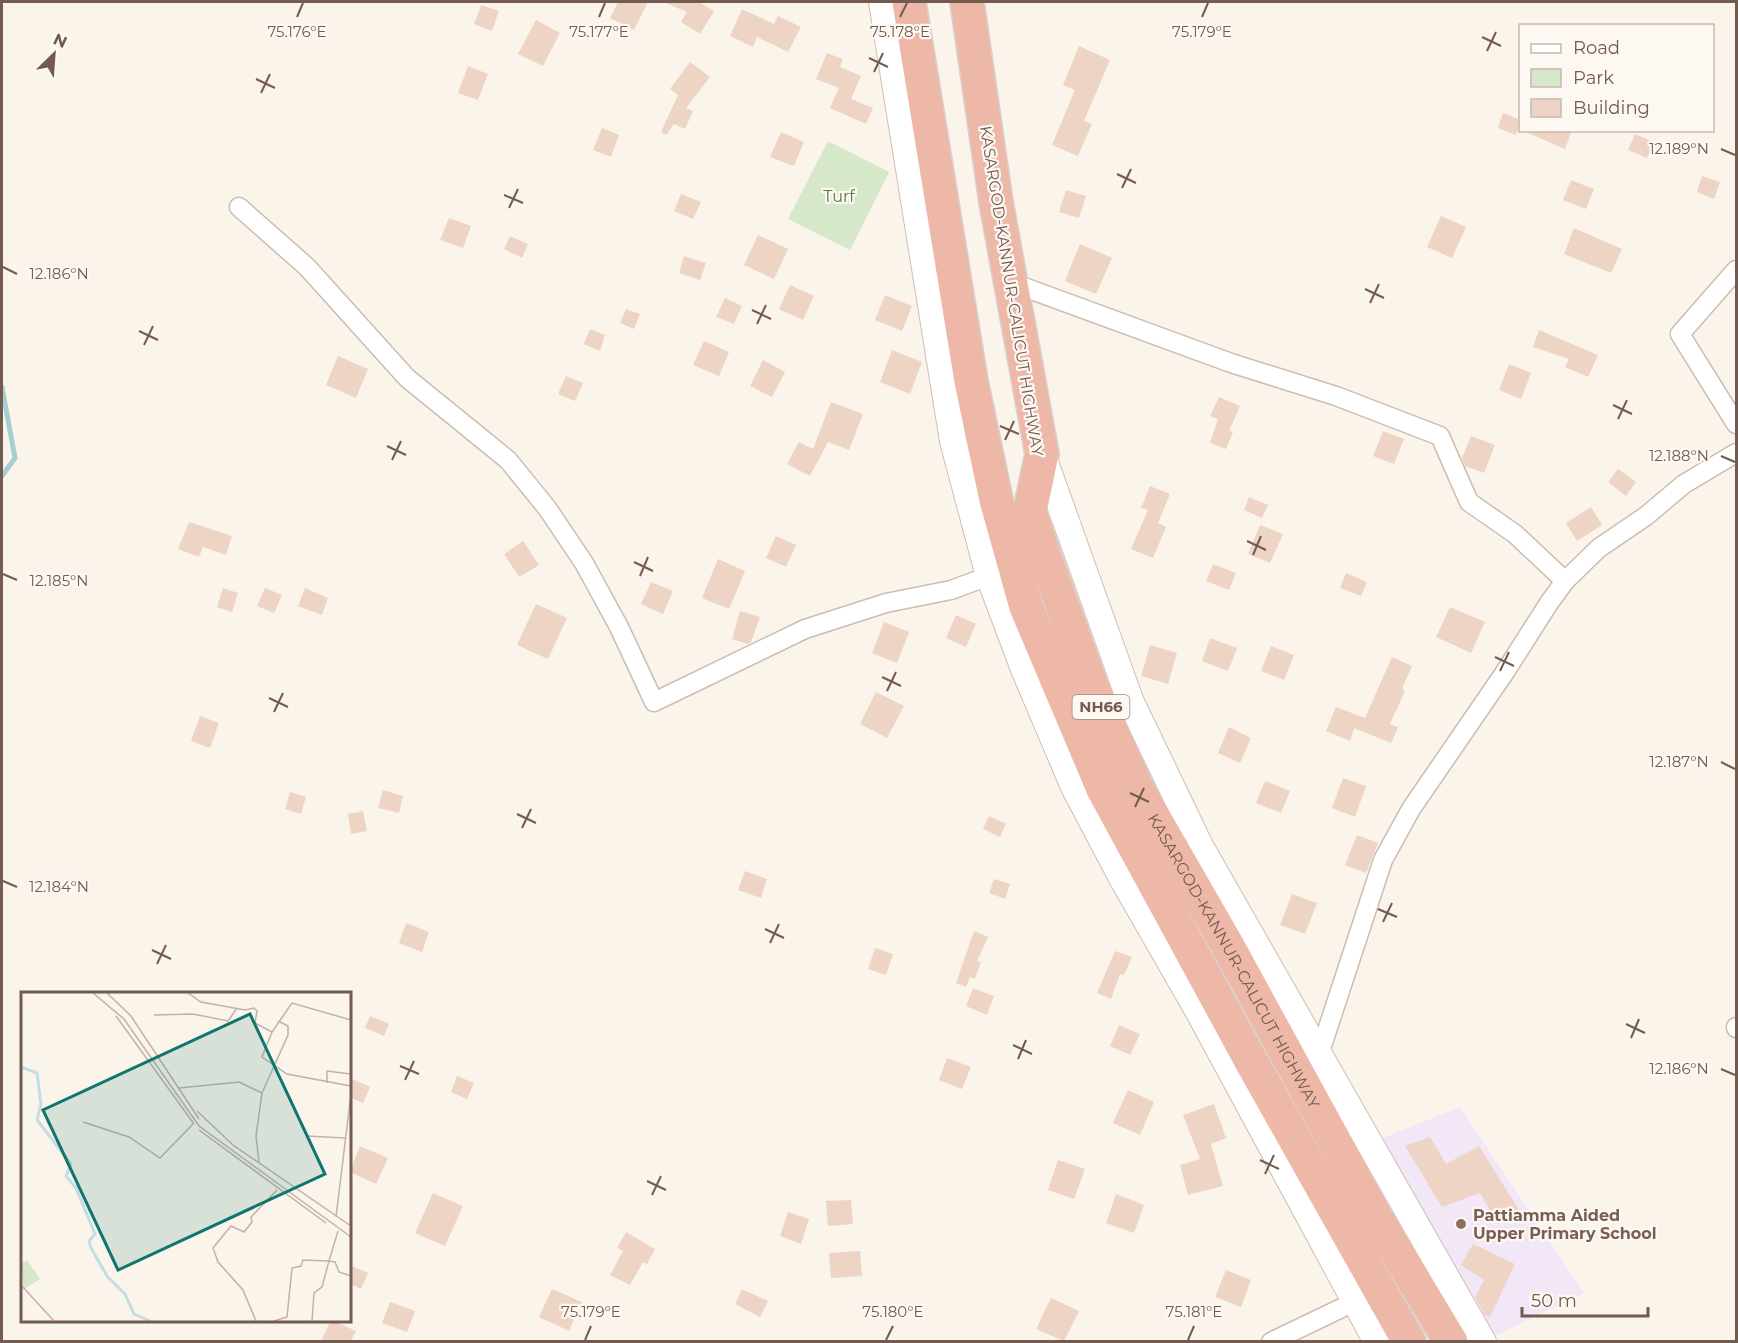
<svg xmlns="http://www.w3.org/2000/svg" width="1738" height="1343" font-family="Montserrat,sans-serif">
  <rect width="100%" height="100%" fill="#fbf4eb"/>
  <path fill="#f1e7f7" d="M1460 1107 1584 1293 1484 1341H1452L1343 1154Z"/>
  <path fill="#d7e7ca" d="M828 141 889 172 850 250 788 219Z"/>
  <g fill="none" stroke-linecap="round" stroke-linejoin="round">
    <path stroke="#a8ced3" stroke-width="5" d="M2 387 15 458 2 476"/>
  </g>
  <g fill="#edd4c5">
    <path d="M618 2H648L634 30 610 18Z"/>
    <path d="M663 2H699L714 11 700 34 681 22 687 12Z"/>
    <path d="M481 5 499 11 492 31 474 24Z"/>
    <path d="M742 9 774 24 778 16 801 27 788 52 757 37 753 47 730 36Z"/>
    <path d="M536 20 560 33 543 66 518 54Z"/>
    <path d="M1079 46 1110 60 1084 121 1092 124 1078 156 1052 145 1075 90 1063 85Z"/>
    <path d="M827 53 843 59 840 67 861 76 851 99 873 108 866 124 830 108 839 88 816 79Z"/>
    <path d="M690 62 710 77 686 108 693 111 685 129 674 124 666 135 661 132 678 95 670 89Z"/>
    <path d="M468 66 488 74 478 100 458 93Z"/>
    <path d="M1503 113 1521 120 1516 135 1498 128Z"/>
    <path d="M602 128 619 135 611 157 593 150Z"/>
    <path d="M1521 130H1572L1565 149Z"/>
    <path d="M781 132 804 142 794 166 770 157Z"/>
    <path d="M1635 134 1654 142 1647 158 1628 150Z"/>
    <path d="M1702 176 1720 182 1714 199 1697 192Z"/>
    <path d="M1571 180 1594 189 1586 209 1563 200Z"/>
    <path d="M1066 190 1086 196 1079 218 1059 212Z"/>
    <path d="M681 194 701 202 693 219 674 211Z"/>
    <path d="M1441 216 1466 227 1452 258 1427 247Z"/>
    <path d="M449 218 471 226 463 248 440 240Z"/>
    <path d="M1574 228 1622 249 1611 273 1564 254Z"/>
    <path d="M758 235 788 249 774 279 744 265Z"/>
    <path d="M510 236 528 244 522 258 504 249Z"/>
    <path d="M1080 244 1112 258 1096 294 1065 281Z"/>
    <path d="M684 256 706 263 700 280 679 273Z"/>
    <path d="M790 285 814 296 803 320 779 309Z"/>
    <path d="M885 295 912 306 902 331 875 320Z"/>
    <path d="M725 298 742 306 734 324 716 317Z"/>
    <path d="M626 309 640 314 634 329 620 323Z"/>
    <path d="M590 329 605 335 600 351 584 344Z"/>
    <path d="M1539 330 1598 355 1588 377 1565 367 1569 359 1533 347Z"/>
    <path d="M704 341 729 352 719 376 693 365Z"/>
    <path d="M892 350 922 362 910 394 880 382Z"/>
    <path d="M338 356 368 369 356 398 326 385Z"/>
    <path d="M763 360 785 372 772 397 750 386Z"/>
    <path d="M1509 364 1531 373 1521 399 1499 390Z"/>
    <path d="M566 376 583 383 575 401 558 394Z"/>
    <path d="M1219 397 1240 406 1229 431 1233 432 1226 449 1210 443 1218 419 1210 416Z"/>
    <path d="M831 402 863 414 849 450 828 442 810 476 787 464 799 442 813 449Z"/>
    <path d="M1383 431 1404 439 1394 464 1373 456Z"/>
    <path d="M1471 436 1495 445 1484 473 1465 466 1462 458Z"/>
    <path d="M1618 469 1636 482 1626 496 1608 482Z"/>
    <path d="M1150 486 1170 494 1158 523 1166 527 1153 558 1131 549 1148 510 1141 508Z"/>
    <path d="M1249 497 1268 505 1262 518 1244 510Z"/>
    <path d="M1591 507 1602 525 1577 541 1566 523Z"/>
    <path d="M189 522 232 536 226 555 203 547 199 557 178 549Z"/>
    <path d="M1260 525 1283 534 1270 563 1248 554Z"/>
    <path d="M776 536 796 545 786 567 766 558Z"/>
    <path d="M523 541 539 565 519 577 504 554Z"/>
    <path d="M718 559 745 571 729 609 702 598Z"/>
    <path d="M1213 564 1236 573 1229 590 1206 581Z"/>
    <path d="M1346 573 1367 582 1361 596 1340 588Z"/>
    <path d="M651 582 673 591 663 614 641 604Z"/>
    <path d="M223 588 238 593 232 612 217 607Z"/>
    <path d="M265 588 282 595 274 613 257 606Z"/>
    <path d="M305 588 328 598 322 615 298 606Z"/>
    <path d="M536 604 567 618 548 659 517 645Z"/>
    <path d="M1450 607 1485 622 1471 653 1436 637Z"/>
    <path d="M740 611 760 617 751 642 748 644 732 639Z"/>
    <path d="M956 615 976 624 966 647 946 638Z"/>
    <path d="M884 622 909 632 897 663 872 653Z"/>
    <path d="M1210 638 1237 648 1228 671 1202 661Z"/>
    <path d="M1150 645 1177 653 1168 684 1141 676Z"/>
    <path d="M1271 646 1294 655 1284 680 1261 671Z"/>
    <path d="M1392 657 1412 666 1402 689 1405 691 1390 724 1398 727 1391 743 1354 728 1350 741 1326 731 1336 707 1365 718Z"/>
    <path d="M876 692 904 706 887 738 860 724Z"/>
    <path d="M200 716 219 723 210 748 191 741Z"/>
    <path d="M1229 727 1251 738 1240 763 1218 753Z"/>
    <path d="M1343 778 1366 786 1355 817 1332 808Z"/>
    <path d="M1265 781 1290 791 1281 813 1256 803Z"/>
    <path d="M383 790 403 796 399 813 378 808Z"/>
    <path d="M290 792 306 797 301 814 285 809Z"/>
    <path d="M363 811 367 831 351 834 348 814Z"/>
    <path d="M989 816 1006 824 1000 837 983 829Z"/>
    <path d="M1357 835 1378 843 1366 873 1345 865Z"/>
    <path d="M745 871 767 879 761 898 738 890Z"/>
    <path d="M994 879 1010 884 1005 899 989 893Z"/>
    <path d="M1292 894 1317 903 1305 934 1280 925Z"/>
    <path d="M406 923 429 932 422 952 399 943Z"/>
    <path d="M974 931 988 937 977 961 981 962 975 979 970 977 966 987 956 983Z"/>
    <path d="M875 948 893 954 886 975 868 969Z"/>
    <path d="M1115 951 1132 957 1124 975 1120 974 1111 999 1097 993Z"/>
    <path d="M973 988 994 996 987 1015 966 1006Z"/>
    <path d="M370 1016 389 1024 384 1036 365 1028Z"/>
    <path d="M1119 1025 1140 1034 1130 1055 1110 1046Z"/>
    <path d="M947 1058 971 1067 962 1089 939 1080Z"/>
    <path d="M457 1076 474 1083 467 1099 451 1092Z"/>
    <path d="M350 1078 370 1087 363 1103 350 1097Z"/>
    <path d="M1128 1090 1154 1102 1140 1135 1113 1123Z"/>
    <path d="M1214 1104 1226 1138 1211 1144 1223 1186 1188 1195 1180 1165 1200 1159 1183 1115Z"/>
    <path d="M1430 1137 1446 1164 1479 1146 1521 1213 1498 1224 1480 1193 1442 1207 1405 1146Z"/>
    <path d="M360 1146 388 1158 376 1184 350 1172Z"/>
    <path d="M1058 1160 1085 1169 1074 1199 1048 1190Z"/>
    <path d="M433 1193 463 1206 445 1246 415 1233Z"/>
    <path d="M1116 1194 1144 1205 1134 1233 1106 1223Z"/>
    <path d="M851 1200 853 1224 828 1226 826 1201Z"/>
    <path d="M788 1212 809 1219 801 1244 780 1236Z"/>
    <path d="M626 1232 655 1249 647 1264 643 1262 630 1285 610 1275 623 1251 617 1248Z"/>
    <path d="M1473 1244 1515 1264 1490 1317 1485 1315 1475 1297 1484 1280 1461 1265Z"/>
    <path d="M860 1251 862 1276 831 1278 829 1253Z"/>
    <path d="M350 1265 368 1273 361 1289 350 1284Z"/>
    <path d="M1226 1270 1251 1280 1241 1307 1215 1297Z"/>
    <path d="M552 1289 582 1302 569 1331 539 1317Z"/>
    <path d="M742 1289 768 1301 760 1317 735 1304Z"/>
    <path d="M1051 1298 1079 1311 1064 1341 1036 1329Z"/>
    <path d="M390 1302 415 1311 407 1332 382 1323Z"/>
    <path d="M331 1320 356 1331 351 1341H321Z"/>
  </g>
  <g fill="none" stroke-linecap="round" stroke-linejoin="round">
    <defs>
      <g id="street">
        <path d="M239 207 307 267 407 378 508 460 547 508 584 563 619 627 654 702 805 629 886 603 951 590 989 576"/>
        <path d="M1736 270 1680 334 1736 424"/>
        <path d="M1010 282 1231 363 1336 396 1440 436 1469 502 1515 534 1565 581"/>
        <path d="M1736 1027V1028"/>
        <path d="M1319 1055 1383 860 1411 809 1505 672 1549 603 1565 581 1599 548 1646 516 1684 484 1736 453"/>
        <path d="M1271 1342 1354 1302"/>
      </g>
      <g id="secondary">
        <path d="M882 2 953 441 989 576 1024 669 1074 787 1122 878 1200 1014 1377 1342"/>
        <path d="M1042 454 1130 700 1200 846 1483 1342"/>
      </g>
      <g id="highway">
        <path d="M909 2 971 381 996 500 1026 607 1103 789 1252 1063 1409 1342"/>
        <path id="s1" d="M967 2 996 202 1042 454 1030 511 1045 558 1091 684 1137 788 1229 948 1377 1219 1451 1342"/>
      </g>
    </defs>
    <use href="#street" stroke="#ccbcb1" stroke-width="21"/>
    <use href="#secondary" stroke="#d0beb2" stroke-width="28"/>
    <use href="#highway" stroke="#d8d1ce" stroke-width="36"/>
    <use href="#street" stroke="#fff" stroke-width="18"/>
    <use href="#secondary" stroke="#fff" stroke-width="26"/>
    <use href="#highway" stroke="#eeb8a9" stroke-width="33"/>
  </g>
  <path fill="none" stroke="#735b50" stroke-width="2" d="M297 17 303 3M599 17 605 3M900 17 907 3M1202 17 1208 3M1482 37 1501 46M1487 51 1496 32M869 58 888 67M874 72 883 53M256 79 275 88M261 93 270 74M1721 149 1735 155M1117 174 1136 183M1122 188 1131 169M504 195 523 203M509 208 518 189M3 267 17 274M1365 289 1384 298M1370 303 1379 284M752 310 771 319M757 324 766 305M139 331 158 340M144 345 153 326M1613 405 1632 414M1618 419 1627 400M1000 426 1019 434M1005 440 1014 421M387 446 406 455M1721 456 1735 462M392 460 401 441M1247 541 1266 550M1253 555 1261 536M634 562 653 571M3 574 17 580M640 576 648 557M1495 657 1514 666M1500 671 1509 652M882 677 901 686M887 691 896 672M269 698 288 707M274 712 283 693M1721 762 1735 769M1130 793 1149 802M1135 807 1144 788M517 814 536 823M522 828 531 809M3 881 17 887M1378 909 1397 917M1383 922 1392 903M765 929 784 938M770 943 779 924M152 950 171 959M157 964 166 945M1626 1024 1645 1033M1631 1038 1639 1019M1013 1045 1032 1054M1018 1059 1026 1040M400 1066 419 1074M1721 1069 1735 1075M405 1080 414 1061M1260 1160 1279 1169M1265 1174 1274 1155M647 1181 666 1190M652 1195 661 1176M585 1340 591 1326M886 1340 893 1326M1188 1340 1194 1326"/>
  <circle fill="#8d6e63" stroke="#fdf8f1" stroke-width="2" cx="1461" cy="1224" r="6"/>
  <g text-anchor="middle" stroke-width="4.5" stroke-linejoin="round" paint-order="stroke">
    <rect fill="#fdf8f1" stroke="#9c8a80" stroke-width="1.5" x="1072.5" y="695" width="57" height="24" rx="4.5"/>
    <g font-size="15" font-weight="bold" fill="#735b50">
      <text x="1101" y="712">NH66</text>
    </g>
    <g font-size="16" fill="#587849" stroke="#fdf8f1">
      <text x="839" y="202">Turf</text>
    </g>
    <g font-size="16" fill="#735b50" stroke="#fdf8f1">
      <text transform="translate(1012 291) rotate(81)" y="6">KASARGOD-KANNUR-CALICUT HIGHWAY</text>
      <text dy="6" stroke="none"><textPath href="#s1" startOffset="1012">KASARGOD-KANNUR-CALICUT HIGHWAY</textPath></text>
    </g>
    <g font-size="16" font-weight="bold" fill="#785e54" stroke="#fdf8f1" text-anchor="start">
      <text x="1473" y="1221">Pattiamma Aided<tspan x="1473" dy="18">Upper Primary School</tspan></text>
    </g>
  </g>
  <g transform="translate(21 992)">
    <rect width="330" height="330" fill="#fbf4eb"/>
    <path d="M6 268 19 287 3 297 0 272Z" fill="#d7e7ca"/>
    <path fill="none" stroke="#c1dfe3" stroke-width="3" d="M0 75 16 81 20 112 16 128 50 172 45 184 55 196 74 242 68 249 70 256 86 284 104 302 113 322 129 329"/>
    <path fill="none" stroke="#c1b2a8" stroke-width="1.5" d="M72 1 103 27 178 134 330 245M86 1 110 24 178 127M167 1 180 10 224 18 233 16 236 19 234 31 251 40 241 65 266 82 330 94M133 23 172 22 207 29 216 16M95 24 173 132M251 40 271 11 330 28M306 91V79L330 82M158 96 218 90 241 101M176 119 212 153 330 234M62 130 108 145 139 166 172 132M178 138 305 231M286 144 324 146M238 170 235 144 241 101 267 43V34L257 29M315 225 330 102M0 293 33 329M235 329 222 298 197 270 192 256 210 234 223 240 231 230 230 225 256 198M253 329 266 325 271 276 280 274 282 268 308 269 317 239M291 329 293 301 301 295 308 269 314 270 318 280 330 284"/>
    <path fill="#0f766e" fill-opacity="0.15" stroke="#0f766e" stroke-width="3" d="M229 22 304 182 97 278 22 118Z"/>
    <rect width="330" height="330" fill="none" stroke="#735b50" stroke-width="3"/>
  </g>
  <g font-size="15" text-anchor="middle" fill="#735b50" stroke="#fdf8f1" stroke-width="4.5" stroke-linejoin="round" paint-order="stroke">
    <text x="297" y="37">75.176°E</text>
    <text x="599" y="37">75.177°E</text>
    <text x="900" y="37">75.178°E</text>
    <text x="1202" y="37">75.179°E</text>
    <text x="1679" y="154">12.189°N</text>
    <text x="59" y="279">12.186°N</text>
    <text x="1679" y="461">12.188°N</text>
    <text x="59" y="586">12.185°N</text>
    <text x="1679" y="767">12.187°N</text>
    <text x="59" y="892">12.184°N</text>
    <text x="1679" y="1074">12.186°N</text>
    <text x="591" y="1317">75.179°E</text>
    <text x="893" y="1317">75.180°E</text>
    <text x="1194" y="1317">75.181°E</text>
  </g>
  <rect width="1738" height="1343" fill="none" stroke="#735b50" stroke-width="6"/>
  <rect x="1519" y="24" width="195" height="108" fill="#fdf8f1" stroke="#c6b9b1" stroke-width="1.5"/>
  <rect x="1531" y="44" width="30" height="9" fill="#ffffff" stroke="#c6b9b1" stroke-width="1.5"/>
  <text x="1573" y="54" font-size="18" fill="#735b50">Road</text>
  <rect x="1531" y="69" width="30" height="18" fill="#d7e7ca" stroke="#c6b9b1" stroke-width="1.5"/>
  <text x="1573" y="84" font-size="18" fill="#735b50">Park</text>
  <rect x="1531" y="99" width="30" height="18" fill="#edd4c5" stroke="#c6b9b1" stroke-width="1.5"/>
  <text x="1573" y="114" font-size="18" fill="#735b50">Building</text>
  <g transform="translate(54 54) rotate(25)" stroke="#fdf8f1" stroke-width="4.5" paint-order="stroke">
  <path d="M0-4.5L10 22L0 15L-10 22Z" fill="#735b50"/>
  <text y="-9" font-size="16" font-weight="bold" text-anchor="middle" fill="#735b50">N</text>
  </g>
  <path d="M1522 1307v9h126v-9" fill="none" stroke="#735b50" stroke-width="3"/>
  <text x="1531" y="1307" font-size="18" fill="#735b50" stroke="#fdf8f1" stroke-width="4.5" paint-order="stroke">50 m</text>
</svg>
